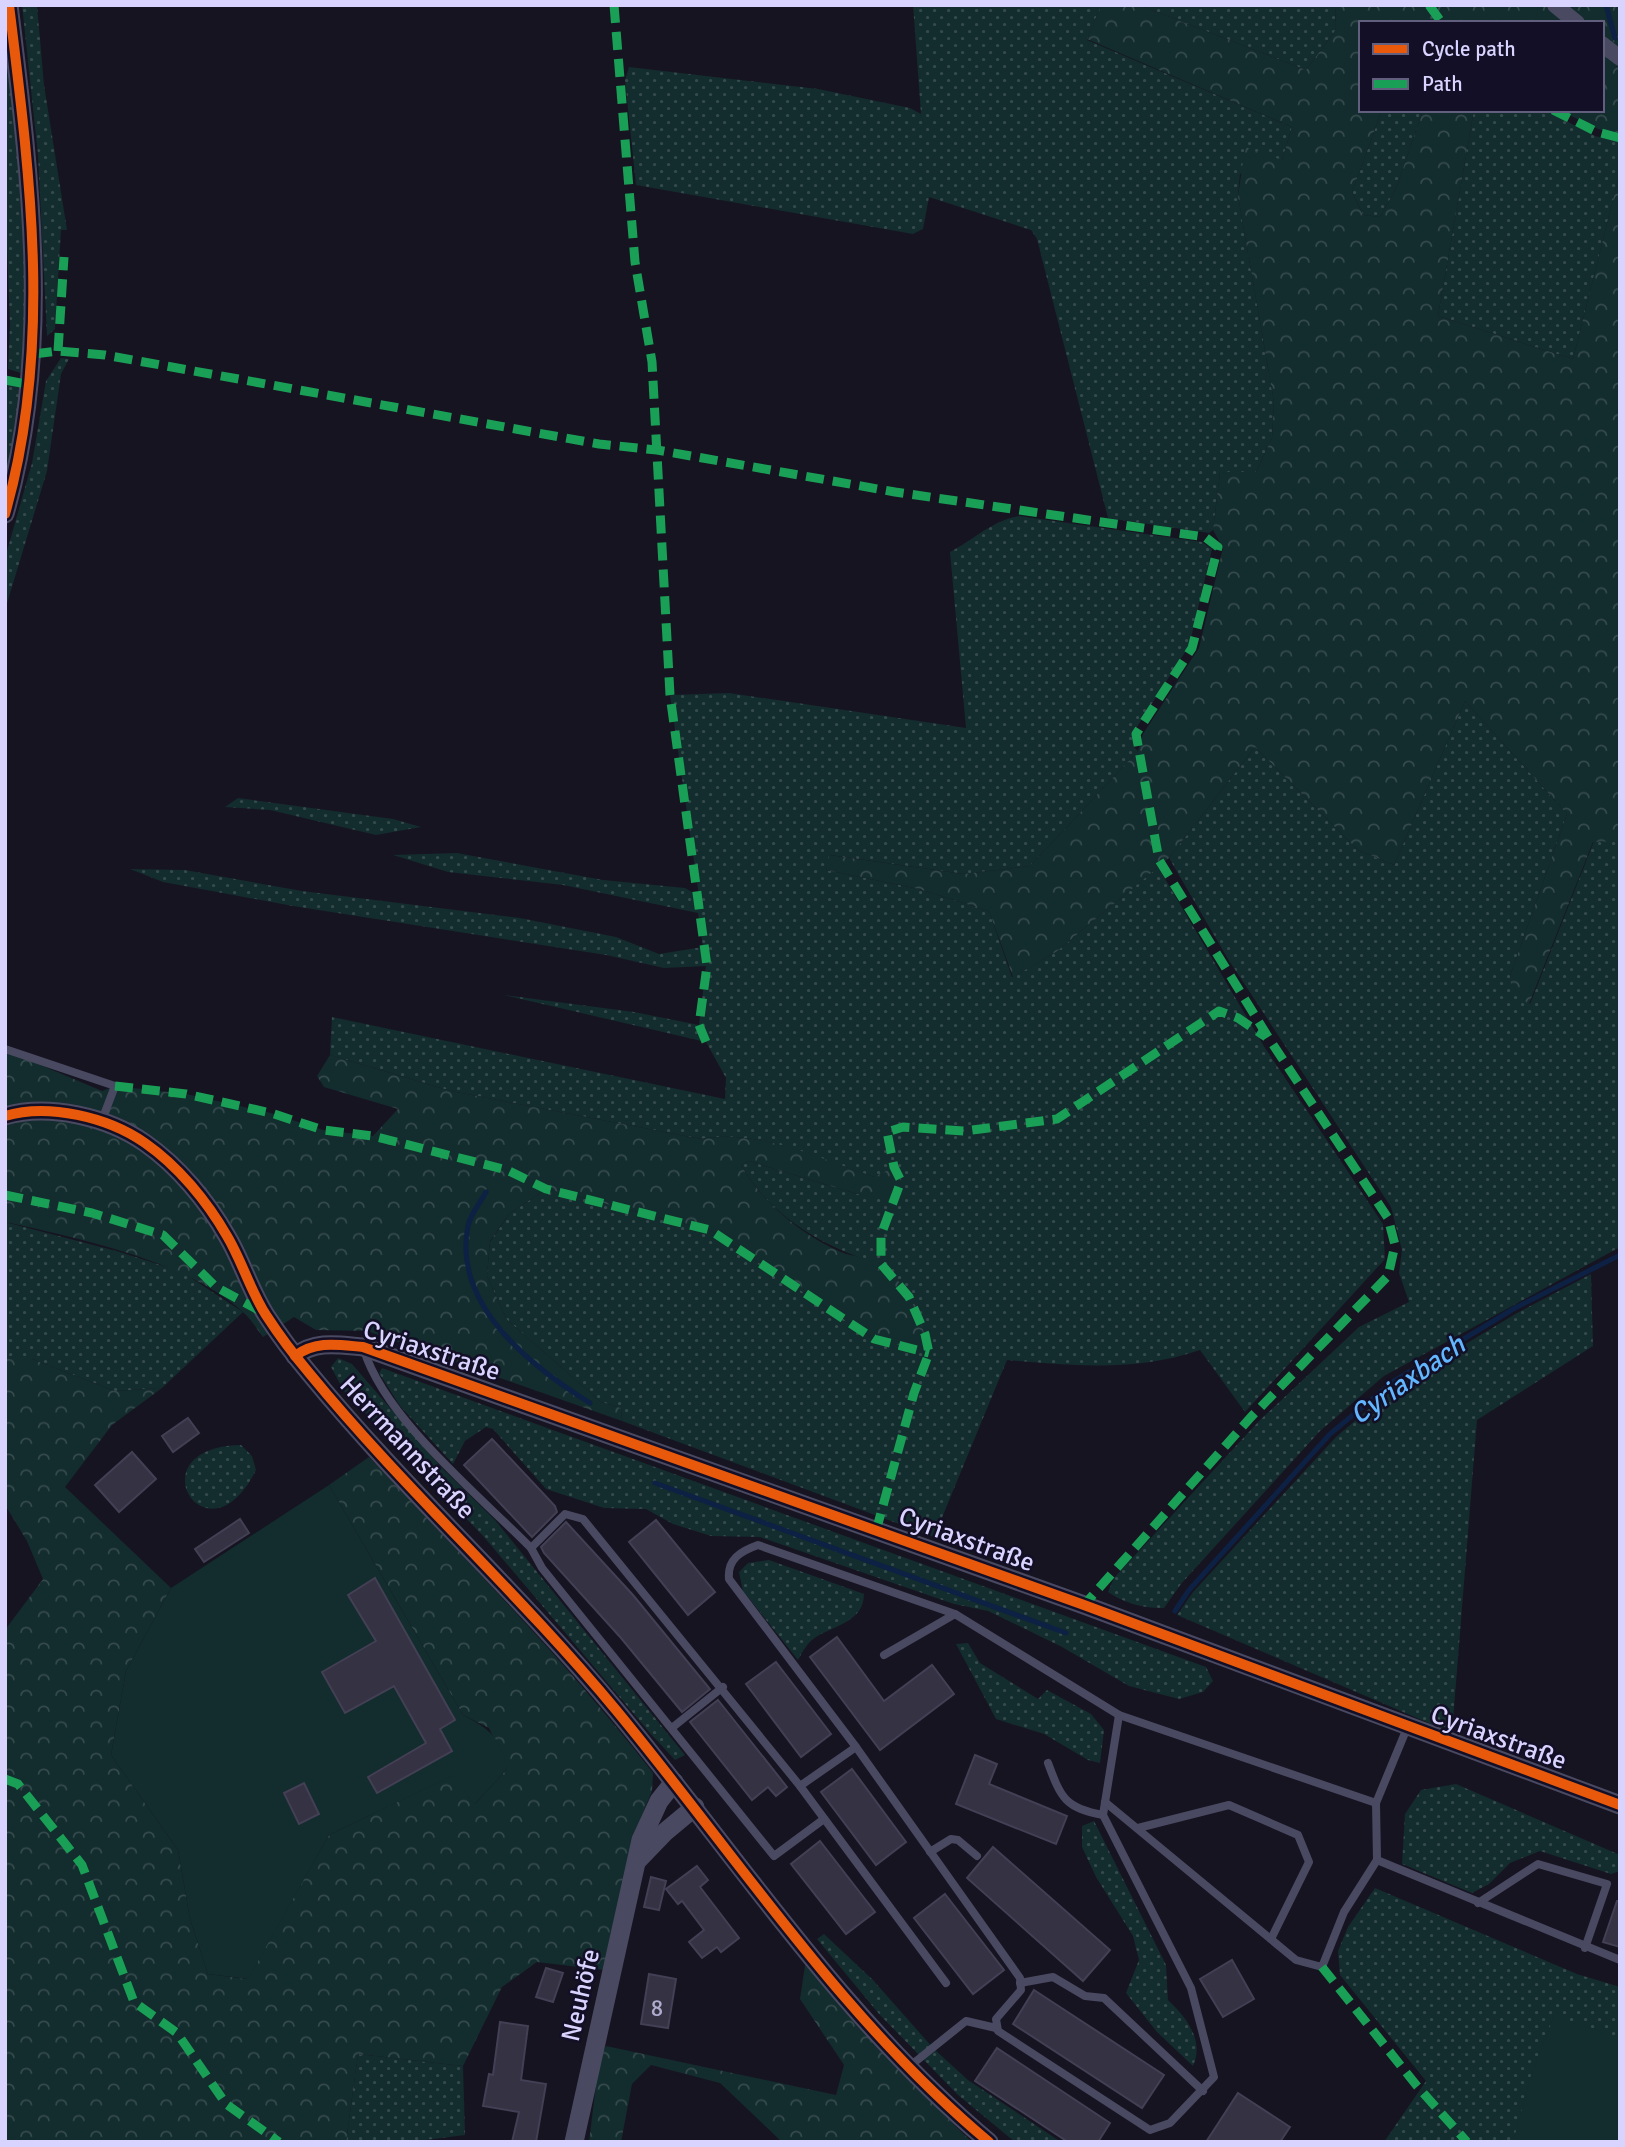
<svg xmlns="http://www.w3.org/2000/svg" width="1625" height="2147" font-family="Signika,sans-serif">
  <defs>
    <pattern id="grass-dots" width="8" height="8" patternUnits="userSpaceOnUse" patternTransform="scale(1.75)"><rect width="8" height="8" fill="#132c2d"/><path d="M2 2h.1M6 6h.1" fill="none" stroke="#354a4c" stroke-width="1.8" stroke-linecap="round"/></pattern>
    <pattern id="forest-crowns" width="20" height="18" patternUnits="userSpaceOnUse" patternTransform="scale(1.75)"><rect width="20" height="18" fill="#132c2d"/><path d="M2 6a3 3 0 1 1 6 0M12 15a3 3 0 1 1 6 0" fill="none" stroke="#354a4c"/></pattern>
  </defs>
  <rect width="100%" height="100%" fill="#161421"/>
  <g fill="url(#grass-dots)">
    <path d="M22 5H37L44 85 67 230H61L55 329 47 336 38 155Z"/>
    <path d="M913 5H1101L1087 40 1292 127 1282 160 1240 174 1238 196 1274 402 1272 438 1256 472H1220L1213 530 1209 533 1108 518 1037 239 1031 230 929 197 923 229 913 234 636 185 625 80 629 67 818 89 910 108 921 114Z"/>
    <path d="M1139 5H1336L1335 31 1306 70Z"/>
    <path d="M1429 6 1442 23H1419Z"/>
    <path d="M5 26C16 142 32 257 21 373L8 369 10 324 5 198Z"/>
    <path d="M1382 110H1423L1396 189 1380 217 1363 215 1352 192Z"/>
    <path d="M1474 110H1545L1595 136 1620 142V172L1573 359 1438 316Z"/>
    <path d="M61 358 69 359 61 374 47 471 5 610V558L32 463 46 381Z"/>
    <path d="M15 383 25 389 5 489 6 386Z"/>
    <path d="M1019 516 1202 542 1212 549 1189 646 1133 733V746L1138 751 1030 866 964 874 830 855 826 870 919 889 989 911 1012 977 1056 952 1158 867 1265 1048 1383 1224 1385 1259 1245 1412 1200 1350C1136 1372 1073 1366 1007 1360L934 1537 622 1421 621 1408 601 1402 507 1320 487 1276 490 1242 509 1214 546 1189 710 1230 874 1339 881 1264C824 1248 771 1217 741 1165L749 1161 857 1194 874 1177C821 1160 757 1128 701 1139L451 1091 330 1055 332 1017 725 1099 726 1078 706 1042 504 995 634 1012 699 1025 706 966 664 968 606 955 293 906 163 882 130 869 185 870 302 891 520 918 616 937 659 954 703 947 698 913 563 885 448 872 393 855 457 853 603 880 685 888 699 896 670 695 729 693 966 728 950 552C973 540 993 520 1019 516Z"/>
    <path d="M1465 701 1567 814 1510 976 1530 1004 1594 841H1620V1247L1384 1376 1320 1431 1181 1584 1164 1608C1146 1609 1123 1603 1108 1592L1114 1578 1259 1421 1359 1327 1409 1302 1399 1273 1402 1250 1391 1207 1228 959 1169 858 1255 747 1358 850 1394 865Z"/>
    <path d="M238 798 393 819 421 827 376 835 270 810 225 807Z"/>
    <path d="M5 1222 120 1252 182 1272 243 1312 162 1388 115 1391 32 1359H5Z"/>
    <path d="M1591 1274 1593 1346 1477 1420 1452 1733 1177 1615 1193 1592 1336 1437 1396 1386 1517 1313Z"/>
    <path d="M338 1358 352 1364 442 1468 495 1520 685 1755 675 1760 650 1733 484 1537 344 1391 331 1367Z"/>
    <path d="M382 1368 1206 1667 1213 1681 1203 1692 1179 1699 1129 1686 1062 1647 988 1611 954 1604 760 1537 711 1536 673 1524 646 1509 604 1508 546 1489 493 1429 486 1427 465 1441 453 1464 400 1406 379 1373Z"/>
    <path d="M241 1445 252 1456 256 1470C207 1569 132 1447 241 1445Z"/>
    <path d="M769 1560 864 1594C864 1621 836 1625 816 1637 807 1643 803 1651 798 1660L743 1591 739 1572 748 1563Z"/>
    <path d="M968 1643 980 1663 1038 1699 1047 1690 1091 1714 1104 1730 1100 1763 1088 1760 1044 1734 996 1719 956 1644Z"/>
    <path d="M1456 1784 1620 1855V1871L1611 1874 1540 1851 1510 1863 1489 1884 1472 1893 1402 1864 1405 1814 1421 1790Z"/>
    <path d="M1094 1821 1166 1965 1168 2000C1185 2016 1205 2040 1193 2066L1157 2032 1126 1993 1139 1960 1133 1936 1096 1877 1082 1847V1826Z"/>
    <path d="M1375 1888 1577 1974 1620 1987V2142H1384L1426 2081 1340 1975 1338 1951 1348 1927Z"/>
    <path d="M824 1934 873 1980 934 2049 968 2080 1061 2142H1015L958 2095 879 2014 817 1939Z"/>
    <path d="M358 2054 463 2066 465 2135 410 2142H346Z"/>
  </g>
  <g fill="url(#forest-crowns)">
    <path d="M1101 5H1139L1306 70 1335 31 1336 5H1620V135L1598 129 1559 110H1602V23H1442L1430 7 1419 23H1361V110H1382L1352 192 1363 215 1380 217 1396 189 1423 110H1474L1438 316 1573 359 1620 172V841L1593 842 1529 1004 1512 992 1510 976 1567 814 1465 701 1394 865 1358 850 1255 747 1169 858 1056 952 1013 977 989 911 919 889 826 870 829 855 964 874 1030 866 1138 751 1143 734 1199 648 1223 548 1213 530 1220 472H1256L1272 438 1274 402 1238 196 1245 147 1282 160 1292 127 1087 39Z"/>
    <path d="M10 1052 102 1091 115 1086 186 1094 271 1113 323 1130 373 1136 398 1109 324 1087 317 1076 330 1055 451 1091 701 1139C757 1128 821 1159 874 1177L894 1167 901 1181 894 1197 857 1194 749 1161 741 1165C762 1202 801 1235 841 1252 853 1257 871 1257 882 1265 908 1284 923 1322 929 1353L874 1339 710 1230 546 1189 509 1214 490 1241 487 1276 507 1320 601 1402 621 1408 622 1421 367 1331 316 1330 294 1317 263 1337C257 1329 251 1319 243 1312 187 1261 78 1238 5 1222V1053Z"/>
    <path d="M5 1359H32L115 1391 162 1388 112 1425 65 1487 171 1588 126 1671 111 1755 178 1850 190 1919 208 1974 247 1979 329 1835 455 1774 475 1804 507 1769 489 1728 463 1715 329 1485 369 1457C466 1560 566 1661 653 1773L652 1791 633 1837 604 1970 537 1962 502 1987 463 2066 358 2054 346 2142H5V1630L43 1579 27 1541 5 1505Z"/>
    <path d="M806 1959C858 2024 912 2085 972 2142H782L720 2083 651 2065 632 2084 621 2142H589L599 2061 606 2046 836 2095 844 2065 800 1999Z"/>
  </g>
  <g fill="#132c2d">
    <path d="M329 1485 463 1715C491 1730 500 1737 507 1769L474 1805 454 1775 329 1835 248 1979 208 1974 190 1919 178 1850 111 1755 126 1671 171 1588Z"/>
    <path d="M1554 2016 1620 2038V2142H1513L1531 2075Z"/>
  </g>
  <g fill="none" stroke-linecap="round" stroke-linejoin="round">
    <g stroke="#0d2144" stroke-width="5">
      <path d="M1606 5 1615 38"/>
      <path d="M486 1192C480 1203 470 1215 468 1226 452 1305 532 1367 590 1403"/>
      <path d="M655 1483 1066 1633"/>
      <path d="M1175 1611 1189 1590 1330 1434 1394 1381 1515 1308 1620 1255"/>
    </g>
  </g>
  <g fill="#343243" stroke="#433f54" stroke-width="2">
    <path d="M188 1418 199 1433 173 1452 162 1436Z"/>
    <path d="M492 1439 555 1506 557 1512 532 1537 464 1465Z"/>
    <path d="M132 1452 156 1479 119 1512 95 1485Z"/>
    <path d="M240 1519 249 1533 204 1562 195 1549Z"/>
    <path d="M656 1520 715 1592 688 1615 629 1542Z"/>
    <path d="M566 1522 633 1595 710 1689 682 1712 621 1638 544 1553 541 1547Z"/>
    <path d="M375 1578 455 1720 440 1729 452 1751 377 1793 368 1777 426 1743 394 1686 345 1713 322 1672 376 1641 348 1595Z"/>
    <path d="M837 1637 884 1701 932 1665 954 1694 880 1750 810 1657Z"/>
    <path d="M776 1662 831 1734 801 1757 746 1684Z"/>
    <path d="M718 1700 787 1787 776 1796 768 1787 752 1800 690 1722Z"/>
    <path d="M975 1755 997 1764 989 1784 1067 1816 1056 1844 956 1804Z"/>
    <path d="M852 1769 906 1842 876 1865 821 1792Z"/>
    <path d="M304 1783 319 1814 299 1824 284 1793Z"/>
    <path d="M820 1841 875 1912 846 1934 791 1864Z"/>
    <path d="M993 1847 1110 1950 1083 1981 967 1878Z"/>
    <path d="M697 1866 708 1880 700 1887 739 1938 721 1952 717 1947 702 1958 689 1942 704 1930 682 1901 678 1904 666 1889Z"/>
    <path d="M651 1877 666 1881 659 1910 644 1907Z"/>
    <path d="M945 1894 1004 1970 973 1994 914 1918Z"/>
    <path d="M1617 1901H1620V1947L1603 1942Z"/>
    <path d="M1232 1960 1254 1999 1223 2017 1200 1979Z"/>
    <path d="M546 1968 563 1973 553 2002 536 1997Z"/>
    <path d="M649 1974 676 1979 668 2028 641 2024Z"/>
    <path d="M1034 1990 1164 2075 1142 2108 1013 2024Z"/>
    <path d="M500 2022 528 2026 521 2080 546 2084 536 2142H512L519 2112 483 2106 489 2074 493 2075Z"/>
    <path d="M997 2048 1110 2123 1098 2142H1068L975 2081Z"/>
    <path d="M1238 2093 1290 2127 1280 2142H1206Z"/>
  </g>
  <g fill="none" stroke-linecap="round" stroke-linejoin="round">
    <g stroke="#4a4962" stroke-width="8">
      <path d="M5 1049 115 1086 102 1120"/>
      <path d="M364 1350C385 1419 480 1496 531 1548L565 1514 583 1519 800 1786"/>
      <path d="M531 1548 542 1568 774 1856 824 1819"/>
      <path d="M955 1614 758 1545C741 1551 727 1559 729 1579L856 1747 1020 1978 1021 1990 996 2019 998 2031 1150 2130 1170 2123 1214 2077 1191 1988 1103 1815 1119 1715"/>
      <path d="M884 1655 955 1614 1119 1715 1376 1803"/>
      <path d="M673 1727 723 1687"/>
      <path d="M856 1747 800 1786 946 1983"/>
      <path d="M1048 1763C1061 1798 1065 1808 1103 1815"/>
      <path d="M1105 1802 1296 1960 1322 1967 1344 1912 1377 1860 1376 1803 1407 1728"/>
      <path d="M1138 1828 1229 1805 1298 1835 1309 1862 1271 1939"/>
      <path d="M930 1852 951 1839 958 1840 977 1856"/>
      <path d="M1377 1860 1620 1960"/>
      <path d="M1478 1903 1538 1864 1607 1884 1585 1948"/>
      <path d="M1020 1983 1053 1977 1085 1996 1104 1998 1203 2091"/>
      <path d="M910 2066 966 2021 996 2028"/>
    </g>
    <g stroke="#4a4962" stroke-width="16">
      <path d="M1555 5 1577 23"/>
      <path d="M1602 44 1620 58"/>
    </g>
    <g stroke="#4a4962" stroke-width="19">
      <path d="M5 514C53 347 30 175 9 5"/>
      <path d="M5 1116C48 1103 108 1117 145 1143 178 1166 207 1201 227 1236 242 1261 250 1290 266 1315 279 1335 294 1355 310 1374 406 1491 519 1593 616 1710 736 1855 843 2020 989 2142"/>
      <path d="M295 1356C316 1340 339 1345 363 1347L1084 1605 1620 1805"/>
      <path d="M638 1860 665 1832 695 1807"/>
      <path d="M574 2142 641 1840 659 1801 674 1782"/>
    </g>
    <g stroke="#1a9f57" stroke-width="9" stroke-dasharray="18 9" stroke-linecap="butt">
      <path d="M614 5 635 262 652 362 670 695 707 966 699 1025 706 1042"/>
      <path d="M1429 5 1442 23"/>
      <path d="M1553 110 1597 132 1620 138"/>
      <path d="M58 351 64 257"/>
      <path d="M34 354 58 351 105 355 599 444 657 450 895 492 1205 537 1218 547 1192 648 1136 734 1159 860 1270 1040 1388 1218 1395 1245 1388 1276 1251 1417 1084 1605"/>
      <path d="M5 380 31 385"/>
      <path d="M115 1086 186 1094 271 1113 323 1130 373 1136 507 1170 546 1189 710 1230 874 1339 929 1353"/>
      <path d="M5 1195 92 1213 163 1235 216 1287 262 1312"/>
      <path d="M876 1531 914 1393 929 1353 925 1334 909 1297 881 1264V1235L901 1181 894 1167 887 1132 903 1127 965 1131 1057 1119 1219 1011 1238 1018 1266 1037"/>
      <path d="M5 1779 18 1784 82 1865 134 2002 177 2033 226 2104 279 2142"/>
      <path d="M1322 1967 1417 2086 1467 2142"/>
    </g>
    <defs>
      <g id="cycleway">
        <path d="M5 514C53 347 30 175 9 5"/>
        <path d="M5 1116C48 1103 108 1117 145 1143 178 1166 207 1201 227 1236 242 1261 250 1290 266 1315 279 1335 294 1355 310 1374 406 1491 519 1593 616 1710 736 1855 843 2020 989 2142"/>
        <path d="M295 1356C316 1340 339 1345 363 1347L1084 1605 1620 1805"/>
      </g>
    </defs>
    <use href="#cycleway" stroke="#130f26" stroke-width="15"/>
    <use href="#cycleway" stroke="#e8590c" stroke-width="10"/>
  </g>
  <g text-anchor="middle" stroke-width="5" stroke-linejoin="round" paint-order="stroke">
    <g font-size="23" fill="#b0acd0">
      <text x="657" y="2016">8</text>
    </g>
    <g font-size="26" fill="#d9d4ff" stroke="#130f26">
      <text transform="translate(432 1350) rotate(18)" y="9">Cyriaxstraße</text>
      <text transform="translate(408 1447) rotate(47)" y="9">Herrmannstraße</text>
      <text transform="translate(967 1539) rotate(20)" y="9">Cyriaxstraße</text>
      <text transform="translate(1499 1737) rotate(20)" y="9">Cyriaxstraße</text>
      <text transform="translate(580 1995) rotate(-77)" y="9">Neuhöfe</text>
    </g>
    <g font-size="28" font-style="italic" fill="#62b6ff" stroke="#130f26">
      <text transform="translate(1407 1379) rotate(-35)" y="10">Cyriaxbach</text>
    </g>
  </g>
  <rect width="1625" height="2147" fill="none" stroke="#d9d4ff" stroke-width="14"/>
  <rect x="1359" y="21" width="245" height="91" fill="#130f26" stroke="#625e7d" stroke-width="2"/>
  <rect x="1373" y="44" width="35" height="10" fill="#e8590c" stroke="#625e7d" stroke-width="2"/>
  <text x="1422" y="56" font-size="21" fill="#d9d4ff">Cycle path</text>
  <rect x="1373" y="79" width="35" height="10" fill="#1a9f57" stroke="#625e7d" stroke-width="2"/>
  <text x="1422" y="91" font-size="21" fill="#d9d4ff">Path</text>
</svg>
